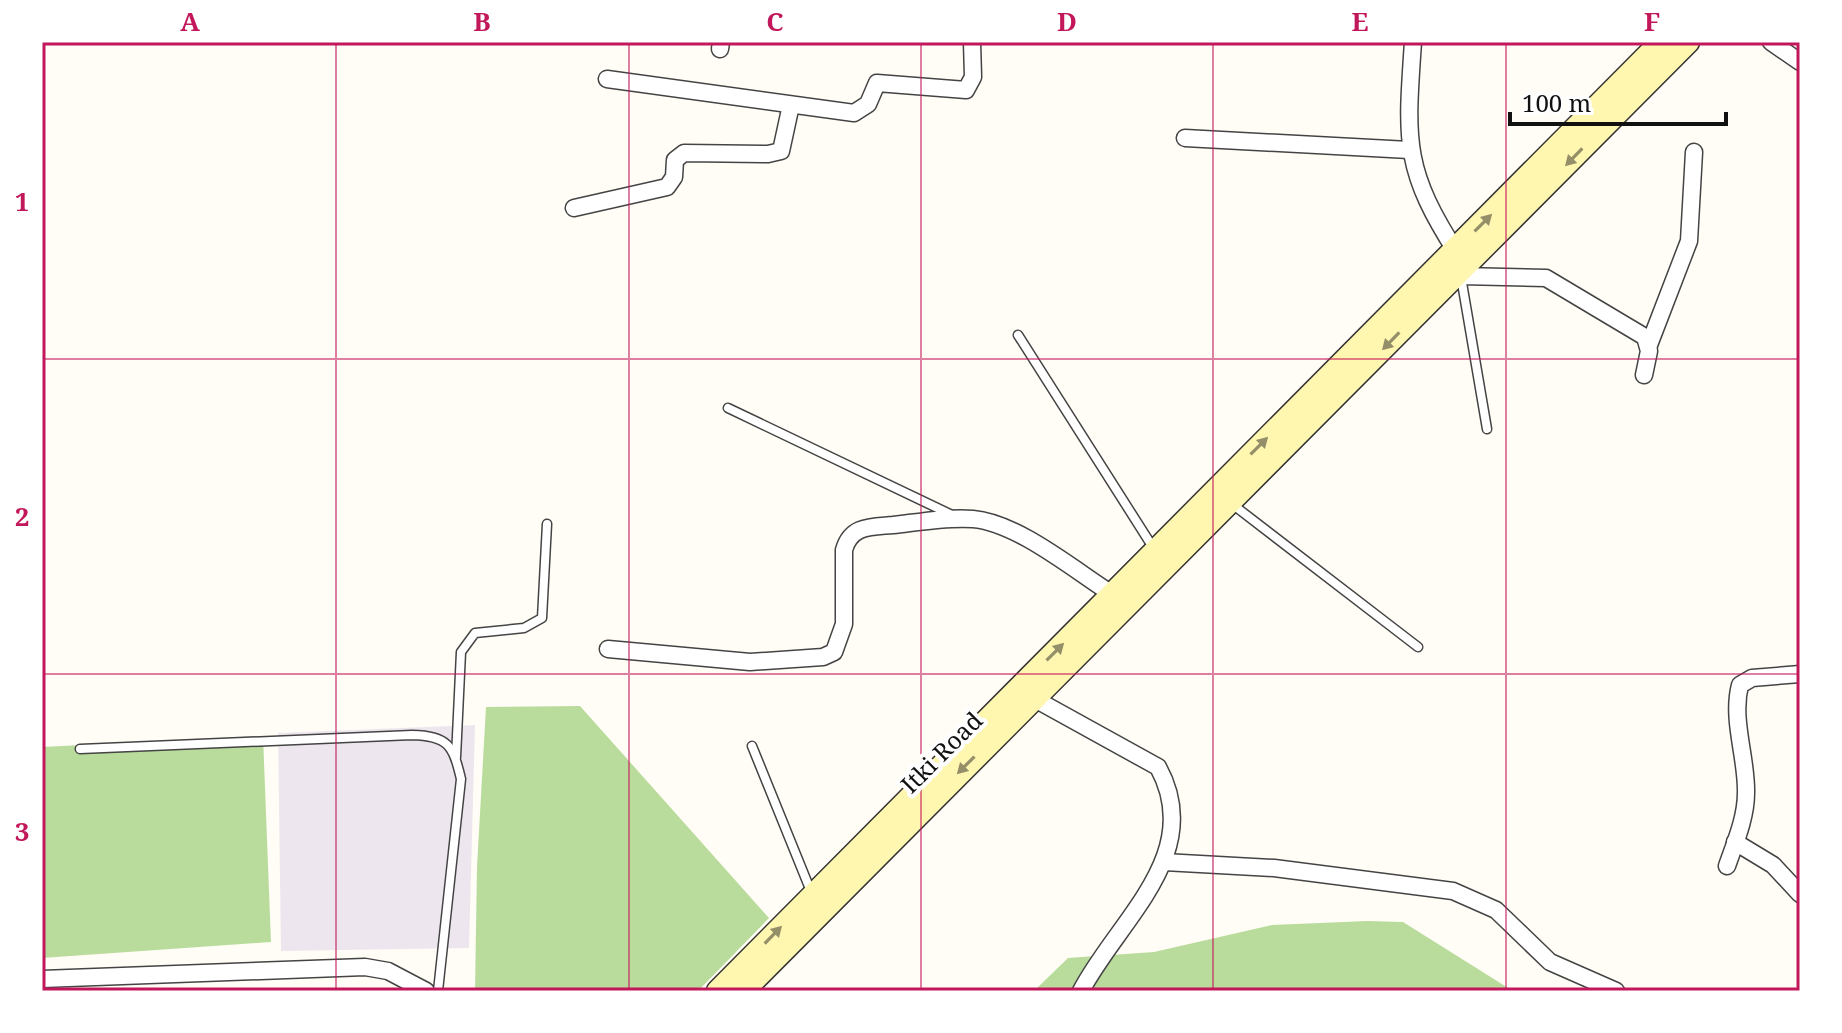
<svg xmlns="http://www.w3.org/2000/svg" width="1842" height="1033" font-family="'Noto Serif',serif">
  <rect width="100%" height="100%" fill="#fffdf5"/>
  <path fill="#eee6ef" d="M475 725 469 948 281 951 278 733Z"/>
  <g fill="#b9dc9c">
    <path d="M580 706 769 918 698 991H475L477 867 486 707Z"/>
    <path d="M263 736 271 942 42 958V747Z"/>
    <path d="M1367 921 1403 922 1513 991H1034L1068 958 1154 952 1272 925Z"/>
  </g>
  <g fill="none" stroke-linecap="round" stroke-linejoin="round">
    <defs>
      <g id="lane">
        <path d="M1461 277 1487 429"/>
        <path d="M1018 335 1154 549"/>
        <path d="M728 408 952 515"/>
        <path d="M1232 504 1418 647"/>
        <path d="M752 746 812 894"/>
        <path d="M80 749 412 735C448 736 453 745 461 779L438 991"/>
        <path d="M456 757 461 652 475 633 524 628 542 618 547 524"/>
      </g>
      <g id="street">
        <path d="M1413 42C1406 142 1403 170 1459 256"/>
        <path d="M1771 42 1800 62"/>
        <path d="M720 49 721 42"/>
        <path d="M607 79 854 113 868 104 877 83 966 90 973 77 972 42"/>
        <path d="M1185 138 1409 150"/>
        <path d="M574 208 667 187 674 177 675 160 684 153 768 154 781 151 791 105"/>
        <path d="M1450 281 1461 276 1546 278 1645 337 1649 351 1644 375"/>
        <path d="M1649 345 1689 241 1694 152"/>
        <path d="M608 649 750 662 823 657 834 652 844 624V550C851 525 871 527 893 525 919 522 947 517 973 519 1018 523 1074 570 1112 594"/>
        <path d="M1033 698 1158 767C1206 854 1118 920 1081 991"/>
        <path d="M1735 842 1773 865 1800 894"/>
        <path d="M1164 862 1274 868 1453 891 1496 910 1550 962 1616 991"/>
        <path d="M1727 866C1735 843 1746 818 1746 793 1747 758 1731 720 1740 685L1752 678 1800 674"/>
        <path d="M42 979 365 967 388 971 426 991"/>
      </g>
      <g id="secondary">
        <path d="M718 991 1661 42"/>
        <path d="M743 991 1688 42"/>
      </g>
    </defs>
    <use href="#lane" stroke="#444" stroke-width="11"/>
    <use href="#street" stroke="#444" stroke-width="19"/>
    <use href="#secondary" stroke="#333" stroke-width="25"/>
    <use href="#lane" stroke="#fff" stroke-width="8"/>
    <use href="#street" stroke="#fff" stroke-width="16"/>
    <use href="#secondary" stroke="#fff6b0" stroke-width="22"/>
  </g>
  <defs><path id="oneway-solid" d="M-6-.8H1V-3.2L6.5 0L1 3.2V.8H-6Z" transform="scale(2)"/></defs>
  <g fill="#948f68">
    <use href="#oneway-solid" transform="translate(1574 157) rotate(134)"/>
    <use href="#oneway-solid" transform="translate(1483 223) rotate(-45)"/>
    <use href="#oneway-solid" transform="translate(1391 341) rotate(134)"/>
    <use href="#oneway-solid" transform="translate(1259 446) rotate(-45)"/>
    <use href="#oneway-solid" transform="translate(1055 652) rotate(-45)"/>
    <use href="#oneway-solid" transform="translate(966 765) rotate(135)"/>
    <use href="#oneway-solid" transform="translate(773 935) rotate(-46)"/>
  </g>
  <path fill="none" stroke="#c2185b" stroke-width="2" stroke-opacity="0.55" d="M336 42V991M629 42V991M921 42V991M1213 42V991M1506 42V991M42 359H1800M42 674H1800"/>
  <g text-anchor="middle" stroke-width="8" stroke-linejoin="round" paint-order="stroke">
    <g font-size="24" fill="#111" stroke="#fff">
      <text transform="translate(942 753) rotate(-45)" y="8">Itki Road</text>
    </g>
  </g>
  <rect width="1842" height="1033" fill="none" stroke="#ffffff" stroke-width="88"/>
  <path d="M1510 112v12h216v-12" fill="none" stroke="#111111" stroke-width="4"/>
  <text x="1522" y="112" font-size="24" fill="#111111" stroke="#ffffff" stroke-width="6" paint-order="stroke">100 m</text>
  <rect x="44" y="44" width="1754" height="945" fill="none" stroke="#c2185b" stroke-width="3"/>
  <g font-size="26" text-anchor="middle" font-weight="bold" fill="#c2185b">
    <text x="190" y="31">A</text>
    <text x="482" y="31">B</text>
    <text x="775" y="31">C</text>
    <text x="1067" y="31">D</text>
    <text x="1360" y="31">E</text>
    <text x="1652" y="31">F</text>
    <text x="22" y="211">1</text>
    <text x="22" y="526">2</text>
    <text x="22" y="841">3</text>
  </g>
</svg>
